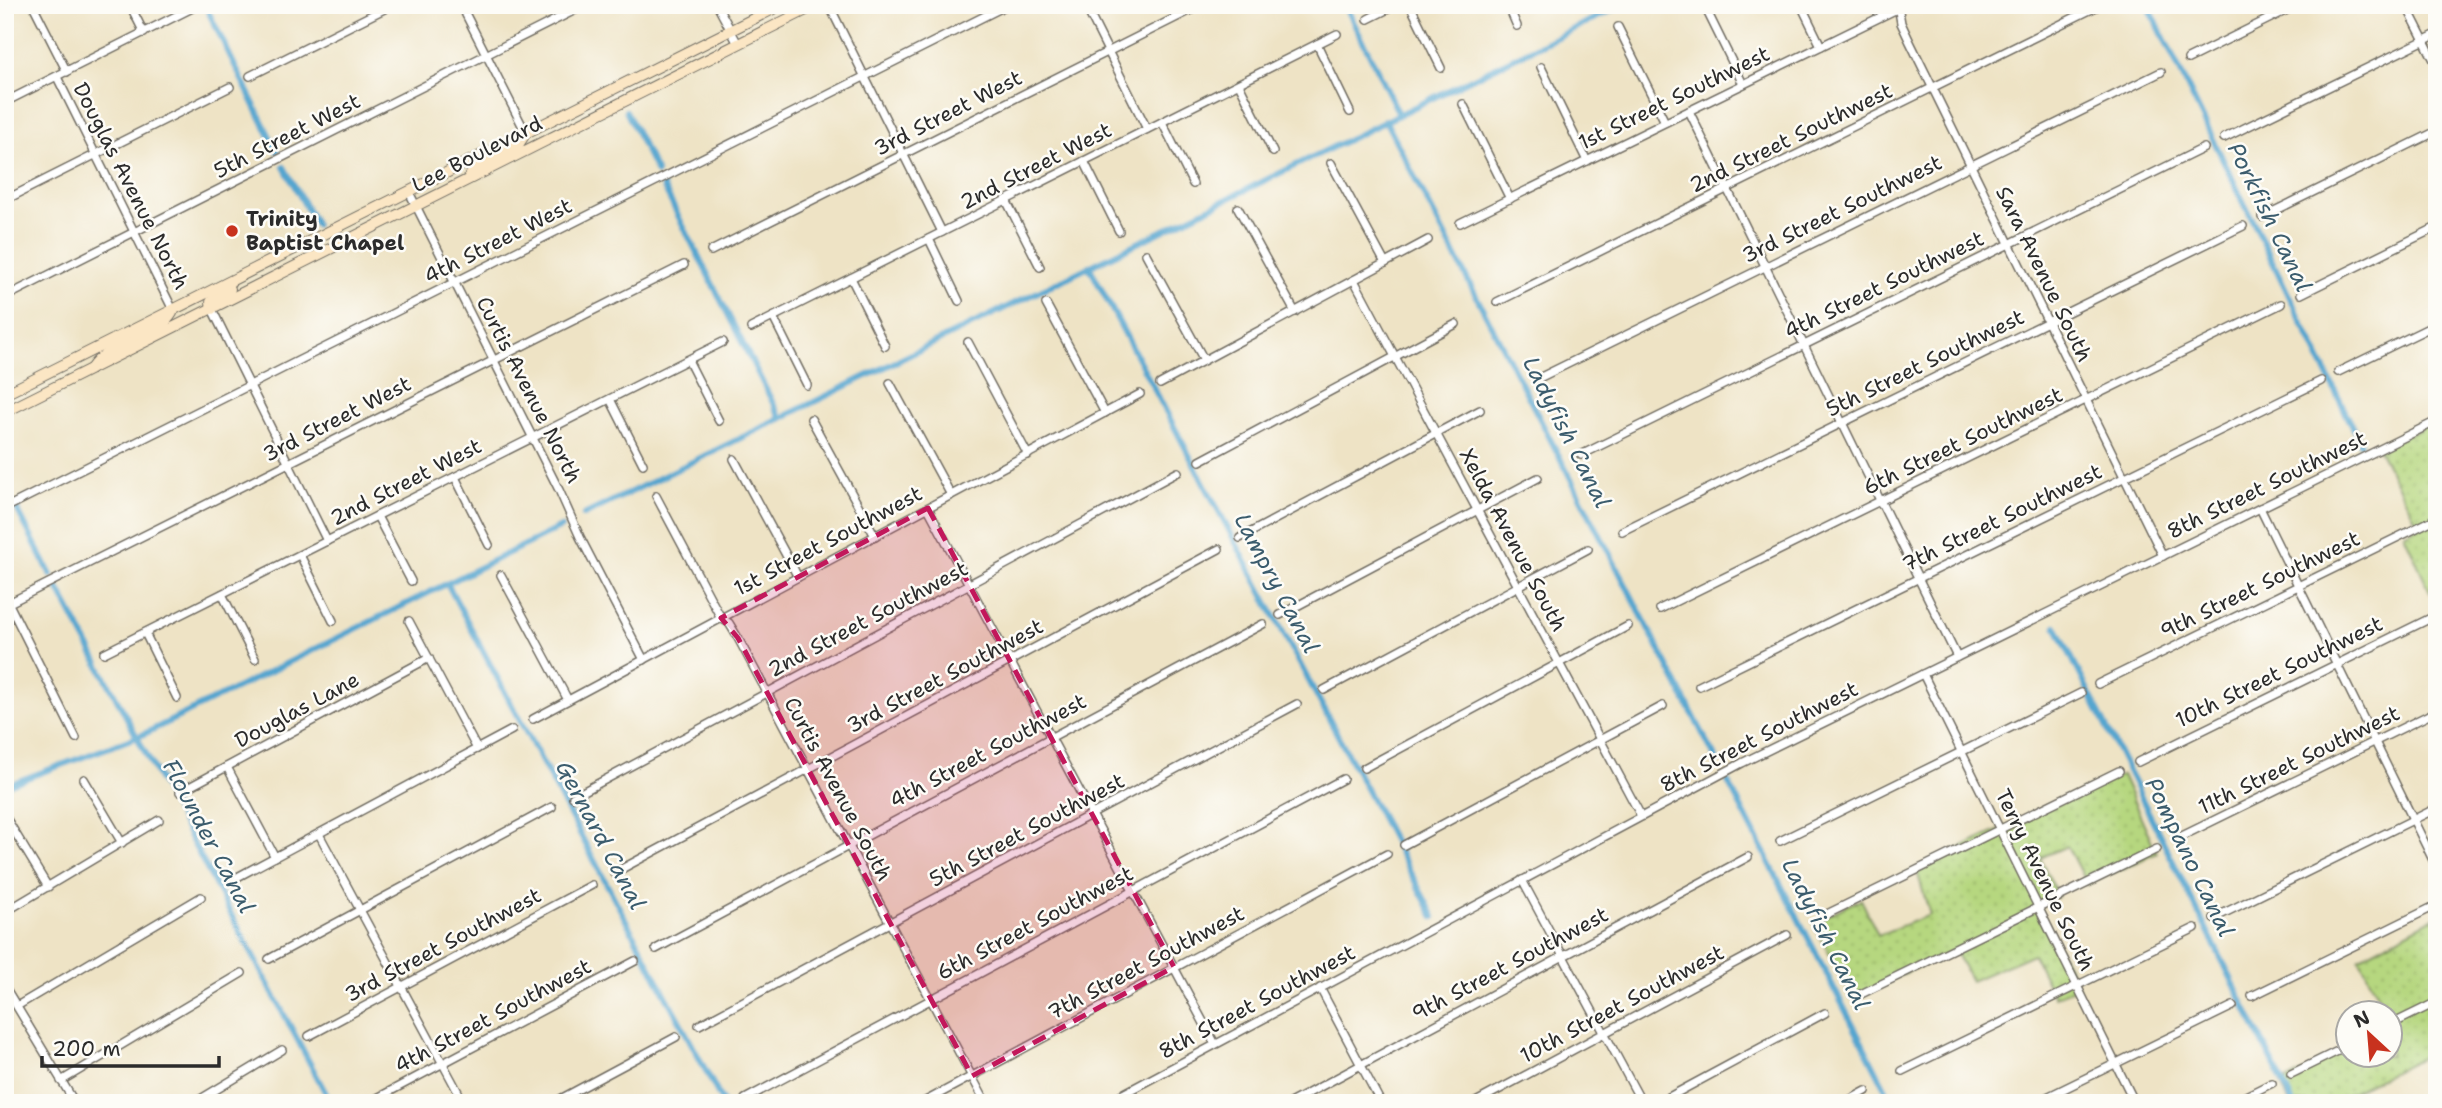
<svg xmlns="http://www.w3.org/2000/svg" width="2442" height="1108" font-family="'Shantell Sans',sans-serif">
  <defs>
    <pattern id="grass-dots" width="8" height="8" patternUnits="userSpaceOnUse" patternTransform="scale(1.75)"><rect width="8" height="8" fill="#b6d77f"/><path d="M2 2h.1M6 6h.1" fill="none" stroke="#9db96e" stroke-width="1.8" stroke-linecap="round"/></pattern>
  </defs>
  <rect width="100%" height="100%" fill="#fdfcf7"/>
  <filter id="ink" filterUnits="userSpaceOnUse"><feTurbulence type="fractalNoise" baseFrequency=".0143" numOctaves="2"/><feDisplacementMap in="SourceGraphic" scale="14" xChannelSelector="R" yChannelSelector="G"/><feConvolveMatrix kernelMatrix="1 2 1 2 8 2 1 2 1" color-interpolation-filters="sRGB"/></filter>
  <filter id="wash" filterUnits="userSpaceOnUse"><feTurbulence type="fractalNoise" baseFrequency=".00686" numOctaves="4" result="noise"/><feDisplacementMap in="SourceGraphic" scale="28" xChannelSelector="R" yChannelSelector="G"/><feGaussianBlur stdDeviation="1.57" result="paint"/><feColorMatrix in="noise" values="0 0 0 0 0 0 0 0 0 0 0 0 0 0 0 0 0 1.4 0 .05"/><feComposite in="paint" operator="in"/></filter>
  <g filter="url(#wash)">
    <rect width="100%" height="100%" fill="#eee3c5"/>
    <g fill="url(#grass-dots)" stroke="#708155" stroke-width="2">
      <path d="M2437 421V607L2404 534 2419 526 2378 448Z"/>
      <path d="M2122 775 2157 853 2087 885 2067 846 2040 858 2058 896 2038 906 2078 987 2054 997 2033 954 1971 981 1954 950 1852 998 1813 922 1861 899 1878 935 1930 915 1916 868Z"/>
      <path d="M2437 916V1050L2331 1103H2290L2281 1084 2347 1048 2348 1056H2390V1026L2392 1025 2390 1014 2387 1013 2359 958Z"/>
    </g>
    <g fill="none" stroke-linecap="round" stroke-linejoin="round">
      <g stroke="#54a5cf" stroke-width="6">
        <path d="M205 5 277 151"/>
        <path d="M1345 5 1399 114"/>
        <path d="M2148 5 2361 444"/>
        <path d="M5 6 7 5"/>
        <path d="M626 111 657 173"/>
        <path d="M1385 120 1717 761"/>
        <path d="M284 167 316 225"/>
        <path d="M663 186 781 419"/>
        <path d="M1089 266 1434 917"/>
        <path d="M5 487 10 497"/>
        <path d="M17 509 51 575"/>
        <path d="M584 515 1622 5"/>
        <path d="M448 585 723 1103"/>
        <path d="M57 586 331 1103"/>
        <path d="M2056 626 2293 1103"/>
        <path d="M1728 782 1893 1103"/>
        <path d="M5 786 142 735 561 527"/>
      </g>
    </g>
  </g>
  <g filter="url(#ink)">
    <g fill="none" stroke-linecap="round" stroke-linejoin="round">
      <defs>
        <g id="minor">
          <path d="M130 5 144 33"/>
          <path d="M461 5 526 133"/>
          <path d="M717 5 738 44"/>
          <path d="M829 5 942 232"/>
          <path d="M1085 5 1147 129"/>
          <path d="M1410 5 1441 68"/>
          <path d="M1508 5 1517 26"/>
          <path d="M1704 5 1743 84"/>
          <path d="M1801 5 1821 46"/>
          <path d="M1898 5 1901 23 1910 42 2163 556"/>
          <path d="M2406 5 2437 66"/>
          <path d="M35 9 67 72"/>
          <path d="M1368 19 1396 5"/>
          <path d="M1618 27 1665 122"/>
          <path d="M1317 44 1350 112"/>
          <path d="M2188 59 2297 5"/>
          <path d="M1541 67 1587 161"/>
          <path d="M250 76 392 5"/>
          <path d="M57 77 173 310"/>
          <path d="M1239 84 1273 152"/>
          <path d="M5 102 192 8"/>
          <path d="M1463 104 1510 199"/>
          <path d="M1689 111 1957 657"/>
          <path d="M1162 122 1193 184"/>
          <path d="M2224 138 2437 34"/>
          <path d="M1084 161 1119 231"/>
          <path d="M1331 163 1385 263"/>
          <path d="M409 192 559 490 580 537 644 660"/>
          <path d="M5 200 230 87"/>
          <path d="M1006 200 1040 267"/>
          <path d="M1238 208 1295 312"/>
          <path d="M2262 217 2437 131"/>
          <path d="M1460 223 1903 6"/>
          <path d="M929 239 959 301"/>
          <path d="M711 251 1201 5"/>
          <path d="M1146 254 1204 360"/>
          <path d="M851 278 885 346"/>
          <path d="M1354 280 1641 816"/>
          <path d="M2301 294 2437 227"/>
          <path d="M5 297 585 5"/>
          <path d="M1497 302 2100 5"/>
          <path d="M1046 304 1105 413"/>
          <path d="M212 309 327 541"/>
          <path d="M773 317 807 385"/>
          <path d="M751 328 1337 34"/>
          <path d="M968 342 1028 455"/>
          <path d="M688 360 719 421"/>
          <path d="M2338 372 2437 324"/>
          <path d="M1539 378 2161 72"/>
          <path d="M890 383 951 495"/>
          <path d="M1160 384 1428 240"/>
          <path d="M610 399 643 464"/>
          <path d="M811 419 875 536"/>
          <path d="M1581 455 2204 148"/>
          <path d="M734 459 798 577"/>
          <path d="M1200 461 1456 324"/>
          <path d="M455 477 489 545"/>
          <path d="M656 496 721 618 729 623 738 638 986 1103"/>
          <path d="M5 508 1007 5"/>
          <path d="M928 508 1215 1044"/>
          <path d="M2260 508 2437 868"/>
          <path d="M377 516 411 581"/>
          <path d="M1622 531 2243 226"/>
          <path d="M1240 538 1480 410"/>
          <path d="M300 555 333 621"/>
          <path d="M501 575 568 700"/>
          <path d="M222 594 255 659"/>
          <path d="M9 604 76 738"/>
          <path d="M5 605 684 265"/>
          <path d="M1660 609 2281 304"/>
          <path d="M1280 615 1538 478"/>
          <path d="M409 621 477 749"/>
          <path d="M145 633 177 698"/>
          <path d="M104 653 723 342"/>
          <path d="M1923 674 2135 1103"/>
          <path d="M2098 684 2437 518"/>
          <path d="M1699 686 2321 381"/>
          <path d="M1324 690 1588 549"/>
          <path d="M533 719 1140 394"/>
          <path d="M2138 762 2437 615"/>
          <path d="M227 767 275 857"/>
          <path d="M1364 768 1628 626"/>
          <path d="M84 779 122 843"/>
          <path d="M180 792 429 658"/>
          <path d="M573 797 1178 472"/>
          <path d="M5 816 48 887"/>
          <path d="M319 834 464 1103"/>
          <path d="M2176 839 2437 711"/>
          <path d="M1780 841 2081 693"/>
          <path d="M1404 845 1663 706"/>
          <path d="M614 873 1219 549"/>
          <path d="M1522 880 1642 1103"/>
          <path d="M230 881 512 730"/>
          <path d="M5 912 159 820"/>
          <path d="M1823 916 2119 771"/>
          <path d="M2214 918 2437 808"/>
          <path d="M656 949 1263 624"/>
          <path d="M269 959 552 807"/>
          <path d="M5 987 75 1103"/>
          <path d="M1320 988 1381 1103"/>
          <path d="M1861 994 2157 849"/>
          <path d="M2252 996 2437 905"/>
          <path d="M17 1006 201 897"/>
          <path d="M699 1025 1297 704"/>
          <path d="M2390 1025 2437 1002"/>
          <path d="M309 1036 592 885"/>
          <path d="M1902 1071 2195 928"/>
          <path d="M2291 1074 2348 1046"/>
          <path d="M61 1081 242 973"/>
          <path d="M745 1099 1343 779"/>
          <path d="M194 1103 282 1050"/>
          <path d="M368 1103 635 961"/>
          <path d="M553 1103 676 1037"/>
          <path d="M922 1103 1387 854"/>
          <path d="M1106 1103 1742 763 2437 421"/>
          <path d="M1290 1103 1748 857"/>
          <path d="M1474 1103 1787 935"/>
          <path d="M1658 1103 1825 1013"/>
          <path d="M1844 1103 1866 1091"/>
          <path d="M2035 1103 2233 1006"/>
          <path d="M2232 1103 2272 1083"/>
          <path d="M2429 1103 2437 1099"/>
        </g>
        <g id="secondary">
          <path d="M469 177 478 165 518 145 525 134"/>
          <path d="M212 309 211 302 216 296 230 289"/>
          <path d="M91 369C110 339 158 338 172 313"/>
          <path d="M5 394 781 5"/>
          <path d="M5 412 816 5"/>
        </g>
      </defs>
      <use href="#minor" stroke="#6f6b61" stroke-width="10"/>
      <use href="#secondary" stroke="#6f6b61" stroke-width="12"/>
      <use href="#minor" stroke="#fff" stroke-width="7"/>
      <use href="#secondary" stroke="#fbe6c4" stroke-width="10"/>
    </g>
  </g>
  <path fill="#c2185b" fill-opacity="0.2" stroke="#c2185b" stroke-width="5" stroke-dasharray="14 9" stroke-linejoin="round" d="M928 508 1174 967 972 1076 738 638 721 618Z"/>
  <circle fill="#c8321e" stroke="#fdfcf7" stroke-width="2.5" cx="232" cy="231" r="7"/>
  <g text-anchor="middle" stroke-width="5" stroke-linejoin="round" paint-order="stroke">
    <g font-size="21" fill="#2b2b2b" stroke="#fdfcf7">
      <text transform="translate(1674 98) rotate(-26)" y="7">1st Street Southwest</text>
      <text transform="translate(948 113) rotate(-27)" y="7">3rd Street West</text>
      <text transform="translate(287 136) rotate(-27)" y="7">5th Street West</text>
      <text transform="translate(1791 138) rotate(-26)" y="7">2nd Street Southwest</text>
      <text transform="translate(477 154) rotate(-27)" y="7">Lee Boulevard</text>
      <text transform="translate(1036 166) rotate(-27)" y="7">2nd Street West</text>
      <text transform="translate(131 186) rotate(63)" y="7">Douglas Avenue North</text>
      <text transform="translate(1842 209) rotate(-26)" y="7">3rd Street Southwest</text>
      <text transform="translate(498 241) rotate(-27)" y="7">4th Street West</text>
      <text transform="translate(2044 274) rotate(64)" y="7">Sara Avenue South</text>
      <text transform="translate(1884 285) rotate(-26)" y="7">4th Street Southwest</text>
      <text transform="translate(1925 363) rotate(-26)" y="7">5th Street Southwest</text>
      <text transform="translate(529 390) rotate(63)" y="7">Curtis Avenue North</text>
      <text transform="translate(337 419) rotate(-27)" y="7">3rd Street West</text>
      <text transform="translate(1963 441) rotate(-26)" y="7">6th Street Southwest</text>
      <text transform="translate(406 482) rotate(-27)" y="7">2nd Street West</text>
      <text transform="translate(2267 485) rotate(-26)" y="7">8th Street Southwest</text>
      <text transform="translate(2002 518) rotate(-26)" y="7">7th Street Southwest</text>
      <text transform="translate(1513 540) rotate(62)" y="7">Xelda Avenue South</text>
      <text transform="translate(828 541) rotate(-28)" y="7">1st Street Southwest</text>
      <text transform="translate(2260 585) rotate(-26)" y="7">9th Street Southwest</text>
      <text transform="translate(868 619) rotate(-28)" y="7">2nd Street Southwest</text>
      <text transform="translate(2279 672) rotate(-26)" y="7">10th Street Southwest</text>
      <text transform="translate(945 676) rotate(-28)" y="7">3rd Street Southwest</text>
      <text transform="translate(297 710) rotate(-28)" y="7">Douglas Lane</text>
      <text transform="translate(1759 737) rotate(-27)" y="7">8th Street Southwest</text>
      <text transform="translate(988 751) rotate(-28)" y="7">4th Street Southwest</text>
      <text transform="translate(2299 760) rotate(-26)" y="7">11th Street Southwest</text>
      <text transform="translate(838 789) rotate(62)" y="7">Curtis Avenue South</text>
      <text transform="translate(1027 830) rotate(-28)" y="7">5th Street Southwest</text>
      <text transform="translate(2045 880) rotate(64)" y="7">Terry Avenue South</text>
      <text transform="translate(1035 923) rotate(-28)" y="7">6th Street Southwest</text>
      <text transform="translate(443 945) rotate(-28)" y="7">3rd Street Southwest</text>
      <text transform="translate(1146 963) rotate(-28)" y="7">7th Street Southwest</text>
      <text transform="translate(1510 964) rotate(-28)" y="7">9th Street Southwest</text>
      <text transform="translate(1257 1002) rotate(-28)" y="7">8th Street Southwest</text>
      <text transform="translate(1622 1004) rotate(-28)" y="7">10th Street Southwest</text>
      <text transform="translate(493 1016) rotate(-28)" y="7">4th Street Southwest</text>
    </g>
    <g font-size="21" font-weight="bold" fill="#2b2b2b" stroke="#fdfcf7" text-anchor="start">
      <text x="246" y="226">Trinity<tspan x="246" dy="24">Baptist Chapel</tspan></text>
    </g>
    <g font-size="23" font-style="italic" fill="#3b5c6d" stroke="#fdfcf7">
      <text transform="translate(2270 217) rotate(64)" y="8">Porkfish Canal</text>
      <text transform="translate(1567 432) rotate(63)" y="8">Ladyfish Canal</text>
      <text transform="translate(1277 583) rotate(62)" y="8">Lampry Canal</text>
      <text transform="translate(601 835) rotate(62)" y="8">Gernard Canal</text>
      <text transform="translate(209 836) rotate(62)" y="8">Flounder Canal</text>
      <text transform="translate(2190 857) rotate(64)" y="8">Pompano Canal</text>
      <text transform="translate(1826 934) rotate(63)" y="8">Ladyfish Canal</text>
    </g>
  </g>
  <rect width="2442" height="1108" fill="none" stroke="#fdfcf7" stroke-width="28"/>
  <g transform="translate(2369 1034) rotate(334)"><circle r="33" fill="#fdfcf7" stroke="#a9a8a5" stroke-width="2"/>
  <path d="M0-5L12 26L0 18L-12 26Z" fill="#c8321e"/>
  <text y="-10" font-size="19" font-weight="bold" text-anchor="middle" fill="#2b2b2b">N</text>
  </g>
  <path d="M42 1056v10h177v-10" fill="none" stroke="#2b2b2b" stroke-width="3.5"/>
  <text x="52" y="1056" font-size="21" fill="#2b2b2b" stroke="#fdfcf7" stroke-width="5" paint-order="stroke">200 m</text>
</svg>
